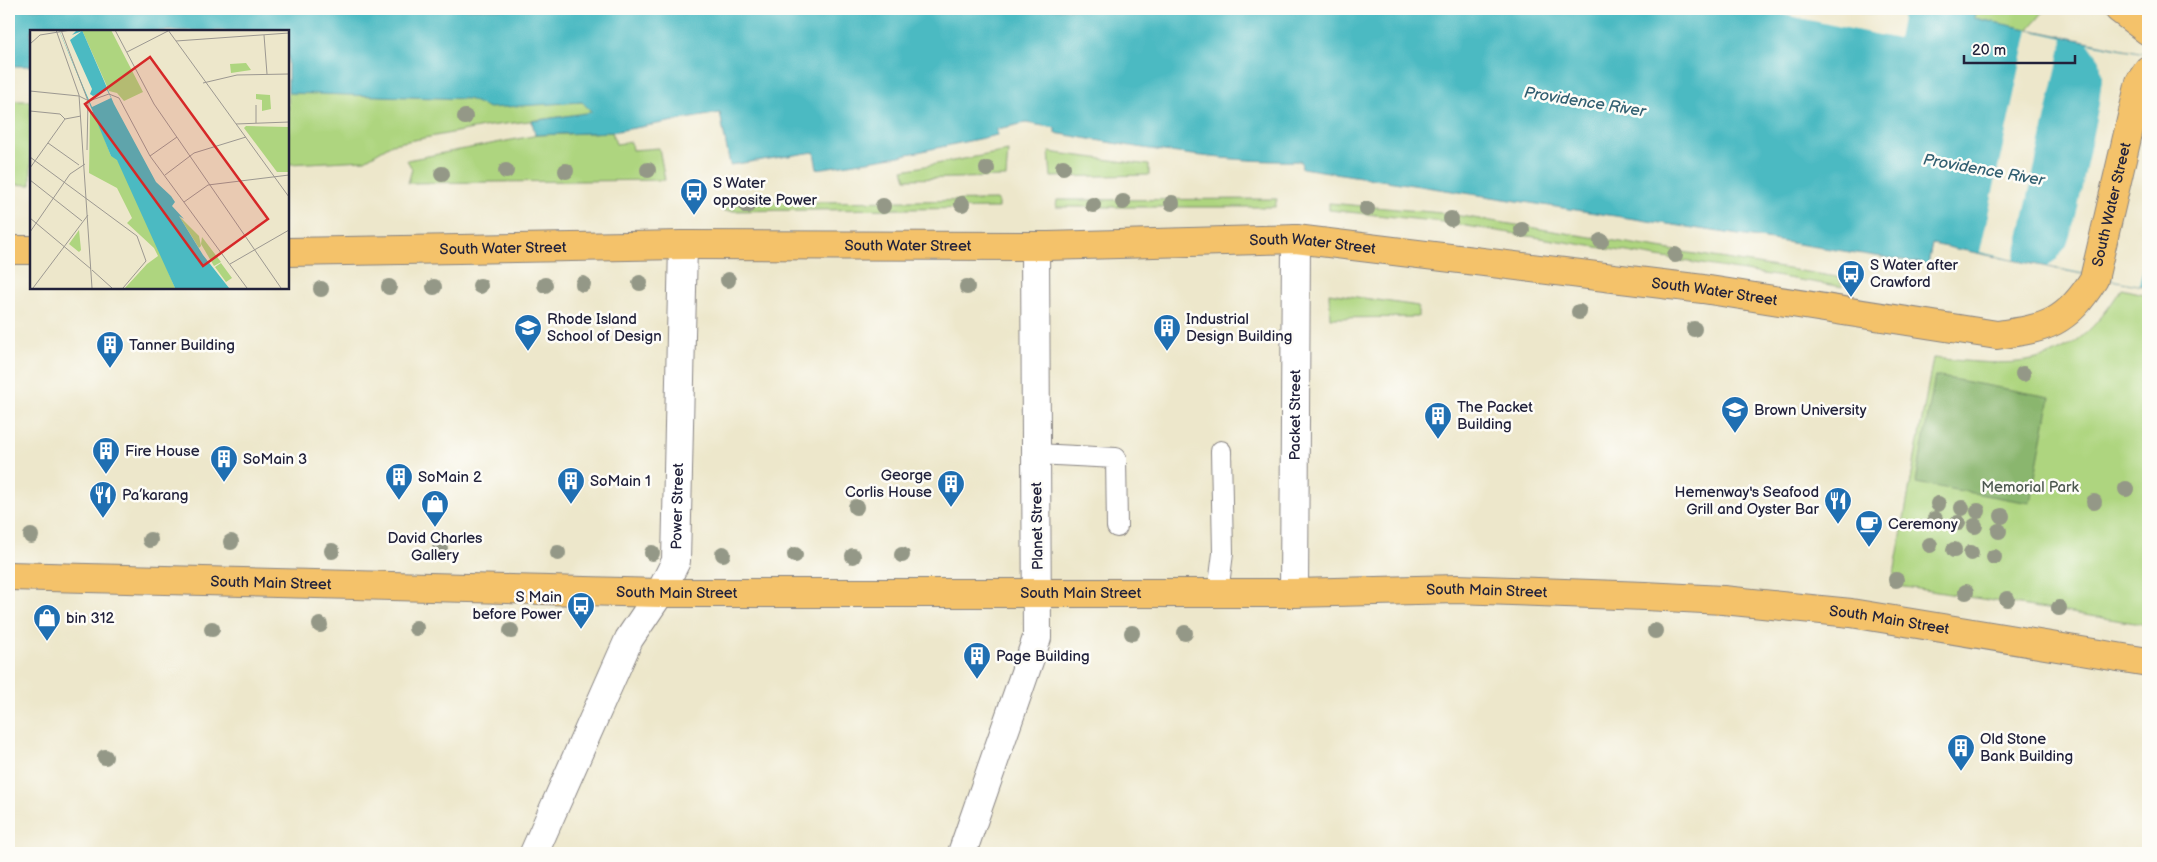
<svg xmlns="http://www.w3.org/2000/svg" width="2157" height="862" font-family="'Balsamiq Sans',sans-serif">
  <rect width="100%" height="100%" fill="#fdfcf7"/>
  <filter id="ink" filterUnits="userSpaceOnUse"><feTurbulence type="fractalNoise" baseFrequency=".02" numOctaves="2"/><feDisplacementMap in="SourceGraphic" scale="10" xChannelSelector="R" yChannelSelector="G"/><feConvolveMatrix kernelMatrix="1 2 1 2 8 2 1 2 1" color-interpolation-filters="sRGB"/></filter>
  <filter id="wash" filterUnits="userSpaceOnUse"><feTurbulence type="fractalNoise" baseFrequency=".0096" numOctaves="4" result="noise"/><feDisplacementMap in="SourceGraphic" scale="20" xChannelSelector="R" yChannelSelector="G"/><feGaussianBlur stdDeviation="1.12" result="paint"/><feColorMatrix in="noise" values="0 0 0 0 0 0 0 0 0 0 0 0 0 0 0 0 0 1.4 0 .05"/><feComposite in="paint" operator="in"/></filter>
  <g filter="url(#wash)">
    <rect width="100%" height="100%" fill="#ede7cb"/>
    <g fill="#aed57f" stroke="#687c5d">
      <path d="M1976 9H2046L2028 30 1974 18Z"/>
      <path d="M288 86 582 102 593 113 489 126 392 144 365 160 289 164Z"/>
      <path d="M9 101H31V185L9 184Z"/>
      <path d="M612 132 616 144 631 142 632 150 659 148 665 180 408 183 412 169 407 160 538 135Z"/>
      <path d="M1008 151 1006 177 906 179 903 170Z"/>
      <path d="M1049 152 1149 165V175L1051 177Z"/>
      <path d="M1277 199 1275 207H1056L1057 200Z"/>
      <path d="M998 200V208L722 211V203Z"/>
      <path d="M1329 203 1442 213 1837 277 1843 287 1442 222 1329 210Z"/>
      <path d="M2121 289 2148 295V625L1892 585 1933 358C2020 367 2070 372 2121 289Z"/>
      <path d="M1329 293 1418 306V317L1330 318Z"/>
    </g>
    <path fill="#8ab66e" stroke="#566c54" d="M1935 376 2050 397 2030 503 1916 483Z"/>
    <path fill="#4bbac2" stroke="#366e7e" d="M9 9H1976L1974 18 2148 54V287L1932 244 1928 264 1302 168 1301 161C1219 163 1136 147 1055 133V128L1026 123 997 129V135L899 156 817 169 814 152 730 165 720 113 612 132 535 135 532 121 592 112 582 102 489 108 468 99 288 93V31H31V66H9Z"/>
    <g fill="#ede7cb">
      <path d="M1772 9H1846L1876 15 1854 9H1880L1903 14 1898 39 1771 12Z"/>
      <path d="M2028 30 2063 38 2014 260 1980 252Z"/>
      <path d="M2088 43 2148 54V246L2139 285 2047 266 2057 259 2067 245 2076 217 2099 104 2102 78 2100 60Z"/>
    </g>
  </g>
  <g filter="url(#ink)">
    <g fill="none" stroke-linecap="round" stroke-linejoin="round">
      <defs>
        <g id="service">
          <path d="M1036 454 1116 458 1117 527"/>
          <path d="M1218 593 1223 553 1221 451"/>
        </g>
        <g id="tertiary">
          <path id="s1" d="M1294 593 1296 239"/>
          <path id="s2" d="M534 853 629 639 660 593 676 561 683 245"/>
          <path d="M962 853 1037 638 1035 246"/>
        </g>
        <g id="primary">
          <path d="M2119 9 2148 31"/>
          <path d="M9 250H31"/>
          <path id="s3" d="M288 252 683 245 1048 246 1296 239 1703 289 1997 335C2047 328 2066 324 2094 279L2140 82 2148 70"/>
          <path id="s4" d="M9 576 660 593H1294L1457 589 1645 596 1723 600 1851 613 2148 662"/>
        </g>
      </defs>
      <use href="#service" stroke="#888483" stroke-width="22"/>
      <use href="#tertiary" stroke="#888483" stroke-width="30"/>
      <use href="#primary" stroke="#888483" stroke-width="30"/>
      <use href="#service" stroke="#fff" stroke-width="20"/>
      <use href="#tertiary" stroke="#fff" stroke-width="28"/>
      <use href="#primary" stroke="#f4c26a" stroke-width="28"/>
    </g>
    <g fill="#949887">
      <circle cx="465" cy="117" r="8"/>
      <circle cx="1063" cy="167" r="8"/>
      <circle cx="987" cy="169" r="8"/>
      <circle cx="648" cy="170" r="8"/>
      <circle cx="506" cy="171" r="8"/>
      <circle cx="566" cy="171" r="8"/>
      <circle cx="442" cy="174" r="8"/>
      <circle cx="1123" cy="202" r="8"/>
      <circle cx="1172" cy="203" r="8"/>
      <circle cx="962" cy="204" r="8"/>
      <circle cx="1093" cy="205" r="8"/>
      <circle cx="747" cy="206" r="8"/>
      <circle cx="883" cy="206" r="8"/>
      <circle cx="1367" cy="209" r="8"/>
      <circle cx="1451" cy="219" r="8"/>
      <circle cx="1522" cy="230" r="8"/>
      <circle cx="1601" cy="241" r="8"/>
      <circle cx="1675" cy="255" r="8"/>
      <circle cx="728" cy="280" r="8"/>
      <circle cx="640" cy="283" r="8"/>
      <circle cx="583" cy="284" r="8"/>
      <circle cx="545" cy="285" r="8"/>
      <circle cx="480" cy="286" r="8"/>
      <circle cx="389" cy="287" r="8"/>
      <circle cx="434" cy="287" r="8"/>
      <circle cx="967" cy="287" r="8"/>
      <circle cx="321" cy="289" r="8"/>
      <circle cx="1579" cy="312" r="8"/>
      <circle cx="1694" cy="329" r="8"/>
      <circle cx="2023" cy="374" r="8"/>
      <circle cx="2126" cy="489" r="8"/>
      <circle cx="2094" cy="502" r="8"/>
      <circle cx="1938" cy="504" r="8"/>
      <circle cx="856" cy="507" r="8"/>
      <circle cx="1962" cy="508" r="8"/>
      <circle cx="1978" cy="511" r="8"/>
      <circle cx="2002" cy="516" r="8"/>
      <circle cx="1935" cy="519" r="8"/>
      <circle cx="1958" cy="523" r="8"/>
      <circle cx="1975" cy="526" r="8"/>
      <circle cx="1999" cy="531" r="8"/>
      <circle cx="31" cy="536" r="8"/>
      <circle cx="150" cy="540" r="8"/>
      <circle cx="231" cy="542" r="8"/>
      <circle cx="1930" cy="545" r="8"/>
      <circle cx="440" cy="549" r="8"/>
      <circle cx="1954" cy="550" r="8"/>
      <circle cx="332" cy="551" r="8"/>
      <circle cx="558" cy="553" r="8"/>
      <circle cx="652" cy="553" r="8"/>
      <circle cx="1971" cy="553" r="8"/>
      <circle cx="723" cy="554" r="8"/>
      <circle cx="795" cy="555" r="8"/>
      <circle cx="902" cy="555" r="8"/>
      <circle cx="853" cy="556" r="8"/>
      <circle cx="1994" cy="557" r="8"/>
      <circle cx="1896" cy="580" r="8"/>
      <circle cx="1966" cy="592" r="8"/>
      <circle cx="2007" cy="599" r="8"/>
      <circle cx="2059" cy="608" r="8"/>
      <circle cx="320" cy="625" r="8"/>
      <circle cx="416" cy="628" r="8"/>
      <circle cx="212" cy="629" r="8"/>
      <circle cx="511" cy="631" r="8"/>
      <circle cx="1655" cy="631" r="8"/>
      <circle cx="1132" cy="633" r="8"/>
      <circle cx="1185" cy="633" r="8"/>
      <circle cx="105" cy="757" r="8"/>
    </g>
  </g>
  <defs>
    <symbol id="bus-pin" viewBox="-11 -11 22 30"><path d="M0 17L-7.5 6A9.5 9.5 0 1 1 7.5 6Z" fill="#1f6fb2" stroke="#fdfcf7"/><path d="M-5-6H5V4H4V6H2V4H-2V6H-4V4H-5ZM-3.5-4V0h7V-4ZM-3.5 1.2v1.5H-2V1.2ZM2 1.2v1.5H3.5V1.2Z" fill="#fff"/></symbol>
    <symbol id="university-pin" viewBox="-11 -11 22 30"><path d="M0 17L-7.5 6A9.5 9.5 0 1 1 7.5 6Z" fill="#1f6fb2" stroke="#fdfcf7"/><path d="M0-5L7-2L0 1L-7-2ZM-4 1L0 2.5L4 1V4Q0 6-4 4Z" fill="#fff"/></symbol>
    <symbol id="building-pin" viewBox="-11 -11 22 30"><path d="M0 17L-7.5 6A9.5 9.5 0 1 1 7.5 6Z" fill="#1f6fb2" stroke="#fdfcf7"/><path d="M-4-6H4V6H1V3H-1V6H-4ZM-2.5-4.3h1.7v1.8h-1.7ZM.8-4.3h1.7v1.8H.8ZM-2.5-1h1.7V.8h-1.7ZM.8-1h1.7V.8H.8Z" fill="#fff"/></symbol>
    <symbol id="restaurant-pin" viewBox="-11 -11 22 30"><path d="M0 17L-7.5 6A9.5 9.5 0 1 1 7.5 6Z" fill="#1f6fb2" stroke="#fdfcf7"/><path d="M-5-6h1v4h1v-4h1v4h1v-4h1v5L-1.5 .5V6h-2V.5L-5-1ZM5-6V6H3V1.5H1.5Q1.5-4 5-6Z" fill="#fff"/></symbol>
    <symbol id="shop-pin" viewBox="-11 -11 22 30"><path d="M0 17L-7.5 6A9.5 9.5 0 1 1 7.5 6Z" fill="#1f6fb2" stroke="#fdfcf7"/><path d="M-5-2.5h2.3a2.7 3.5 0 0 1 5.4 0H5L5.5 6h-11ZM-1.5-2.5h3a1.5 2.3 0 0 0-3 0Z" fill="#fff"/></symbol>
    <symbol id="cafe-pin" viewBox="-11 -11 22 30"><path d="M0 17L-7.5 6A9.5 9.5 0 1 1 7.5 6Z" fill="#1f6fb2" stroke="#fdfcf7"/><path d="M-5.5-4.5H6V0H3Q3 3.5 0 3.5H-2.5Q-5.5 3.5-5.5 0ZM3-3.2v2h1.7v-2ZM-6 4.5H4V6H-6Z" fill="#fff"/></symbol>
  </defs>
  <g fill-rule="evenodd">
    <use href="#bus-pin" x="678" y="176" width="32" height="43"/>
    <use href="#bus-pin" x="1835" y="258" width="32" height="43"/>
    <use href="#university-pin" x="512" y="312" width="32" height="43"/>
    <use href="#building-pin" x="1151" y="312" width="32" height="43"/>
    <use href="#building-pin" x="94" y="329" width="32" height="43"/>
    <use href="#university-pin" x="1719" y="394" width="32" height="43"/>
    <use href="#building-pin" x="1422" y="400" width="32" height="43"/>
    <use href="#building-pin" x="90" y="435" width="32" height="43"/>
    <use href="#building-pin" x="208" y="443" width="32" height="43"/>
    <use href="#building-pin" x="383" y="461" width="32" height="43"/>
    <use href="#building-pin" x="555" y="465" width="32" height="43"/>
    <use href="#building-pin" x="935" y="468" width="32" height="43"/>
    <use href="#restaurant-pin" x="87" y="479" width="32" height="43"/>
    <use href="#restaurant-pin" x="1822" y="485" width="32" height="43"/>
    <use href="#shop-pin" x="419" y="488" width="32" height="43"/>
    <use href="#cafe-pin" x="1853" y="508" width="32" height="43"/>
    <use href="#bus-pin" x="565" y="590" width="32" height="43"/>
    <use href="#shop-pin" x="31" y="602" width="32" height="43"/>
    <use href="#building-pin" x="961" y="640" width="32" height="43"/>
    <use href="#building-pin" x="1945" y="732" width="32" height="43"/>
  </g>
  <g text-anchor="middle" stroke-width="5" stroke-linejoin="round" paint-order="stroke">
    <g font-size="15" fill="#22223b" stroke="#fdfcf7" text-anchor="start">
      <text x="713" y="188">S Water<tspan x="713" dy="17">opposite Power</tspan></text>
      <text x="1870" y="270">S Water after<tspan x="1870" dy="17">Crawford</tspan></text>
      <text x="547" y="324">Rhode Island<tspan x="547" dy="17">School of Design</tspan></text>
      <text x="1186" y="324">Industrial<tspan x="1186" dy="17">Design Building</tspan></text>
      <text x="129" y="350">Tanner Building</text>
      <text x="1457" y="412">The Packet<tspan x="1457" dy="17">Building</tspan></text>
      <text x="1754" y="415">Brown University</text>
      <text x="125" y="456">Fire House</text>
      <text x="243" y="464">SoMain 3</text>
      <text x="932" y="480" text-anchor="end">George<tspan x="932" dy="17">Corlis House</tspan></text>
      <text x="418" y="482">SoMain 2</text>
      <text x="590" y="486">SoMain 1</text>
      <text x="1819" y="497" text-anchor="end">Hemenway's Seafood<tspan x="1819" dy="17">Grill and Oyster Bar</tspan></text>
      <text x="122" y="500">Pa’karang</text>
      <text x="1888" y="529">Ceremony</text>
      <text x="435" y="543" text-anchor="middle">David Charles<tspan x="435" dy="17">Gallery</tspan></text>
      <text x="562" y="602" text-anchor="end">S Main<tspan x="562" dy="17">before Power</tspan></text>
      <text x="66" y="623">bin 312</text>
      <text x="996" y="661">Page Building</text>
      <text x="1980" y="744">Old Stone<tspan x="1980" dy="17">Bank Building</tspan></text>
    </g>
    <g font-size="15" fill="#22223b" stroke="#fdfcf7">
      <text dy="5" stroke="none"><textPath href="#s3" startOffset="1910">South Water Street</textPath></text>
      <text dy="5" stroke="none"><textPath href="#s3" startOffset="1025">South Water Street</textPath></text>
      <text dy="5" stroke="none"><textPath href="#s3" startOffset="620">South Water Street</textPath></text>
      <text dy="5" stroke="none"><textPath href="#s3" startOffset="215">South Water Street</textPath></text>
      <text dy="5" stroke="none"><textPath href="#s3" startOffset="1430">South Water Street</textPath></text>
      <text dy="5" stroke="none"><textPath href="#s1" startOffset="178">Packet Street</textPath></text>
      <text dy="5" stroke="none"><textPath href="#s2" startOffset="380">Power Street</textPath></text>
      <text transform="translate(1037 526) rotate(-91)" y="5">Planet Street</text>
      <text dy="5" stroke="none"><textPath href="#s4" startOffset="262">South Main Street</textPath></text>
      <text dy="5" stroke="none"><textPath href="#s4" startOffset="1478">South Main Street</textPath></text>
      <text dy="5" stroke="none"><textPath href="#s4" startOffset="668">South Main Street</textPath></text>
      <text dy="5" stroke="none"><textPath href="#s4" startOffset="1072">South Main Street</textPath></text>
      <text dy="5" stroke="none"><textPath href="#s4" startOffset="1882">South Main Street</textPath></text>
    </g>
    <g font-size="15" fill="#4c584f" stroke="#fdfcf7">
      <text x="2030" y="492">Memorial Park</text>
    </g>
    <g font-size="16" font-style="italic" fill="#325f71" stroke="#fdfcf7">
      <text transform="translate(1585 101) rotate(9)" y="6">Providence River</text>
      <text transform="translate(1984 169) rotate(10)" y="6">Providence River</text>
    </g>
  </g>
  <g transform="translate(30 30)">
    <rect width="259" height="259" fill="#ede7cb"/>
    <path d="M52 0H81L113 62 94 71 87 63 79 61ZM216 33 221 40 201 43 200 34ZM226 64 240 65 241 79 232 81V70L226 69ZM60 82H64L81 126 86 127 117 192 145 258H95L117 234 128 226 124 218 97 193 102 188 87 158 59 143ZM216 96 259 97V142H247L214 98ZM149 186 169 206 171 216 169 218ZM49 200 51 220 49 222 39 214ZM172 207 191 232 184 236 171 214ZM191 233 202 248 196 252 185 237Z" fill="#aed57f"/>
    <path d="M29 0H52L84 74 126 152 141 166 145 172 142 176 154 189 149 186 173 225 199 258H145L87 130 81 126Z" fill="#4bbac2"/>
    <path d="M29 0H47L42 5 52 1 40 10 62 59 60 64 63 66 77 60 81 68 62 77Z" fill="#ede7cb"/>
    <path fill="none" stroke="#9c9891" stroke-width="1" d="M26 0 49 65 62 258M31 0 58 71 57 120M85 0 124 74 251 258M138 0 259 167M234 5 237 44M146 11 259 3M0 14 10 5 41 0M97 22 138 1M173 53 207 45 259 44M0 61 49 66M49 66 59 71 79 64 89 68 120 126 217 258M226 75V93M0 81 30 84 35 89M206 94 259 92M18 113 49 135M120 126 147 107M0 127 107 206 116 231 93 258M0 138 35 89 51 86M135 145 164 123 216 107M0 150 52 191M154 172 178 155 259 145M0 188 61 239M0 202 40 144 55 134M200 234 259 200M62 240 82 258M3 258 58 185"/>
    <path fill="#d62828" fill-opacity="0.15" stroke="#d62828" stroke-width="2.5" d="M120 27 238 189 173 236 55 74Z"/>
    <rect width="259" height="259" fill="none" stroke="#22223b" stroke-width="2.5"/>
  </g>
  <rect width="2157" height="862" fill="none" stroke="#fdfcf7" stroke-width="30"/>
  <path d="M1964 55v8h111v-8" fill="none" stroke="#22223b" stroke-width="2.5"/>
  <text x="1972" y="55" font-size="15" fill="#22223b" stroke="#fdfcf7" stroke-width="4" paint-order="stroke">20 m</text>
</svg>
